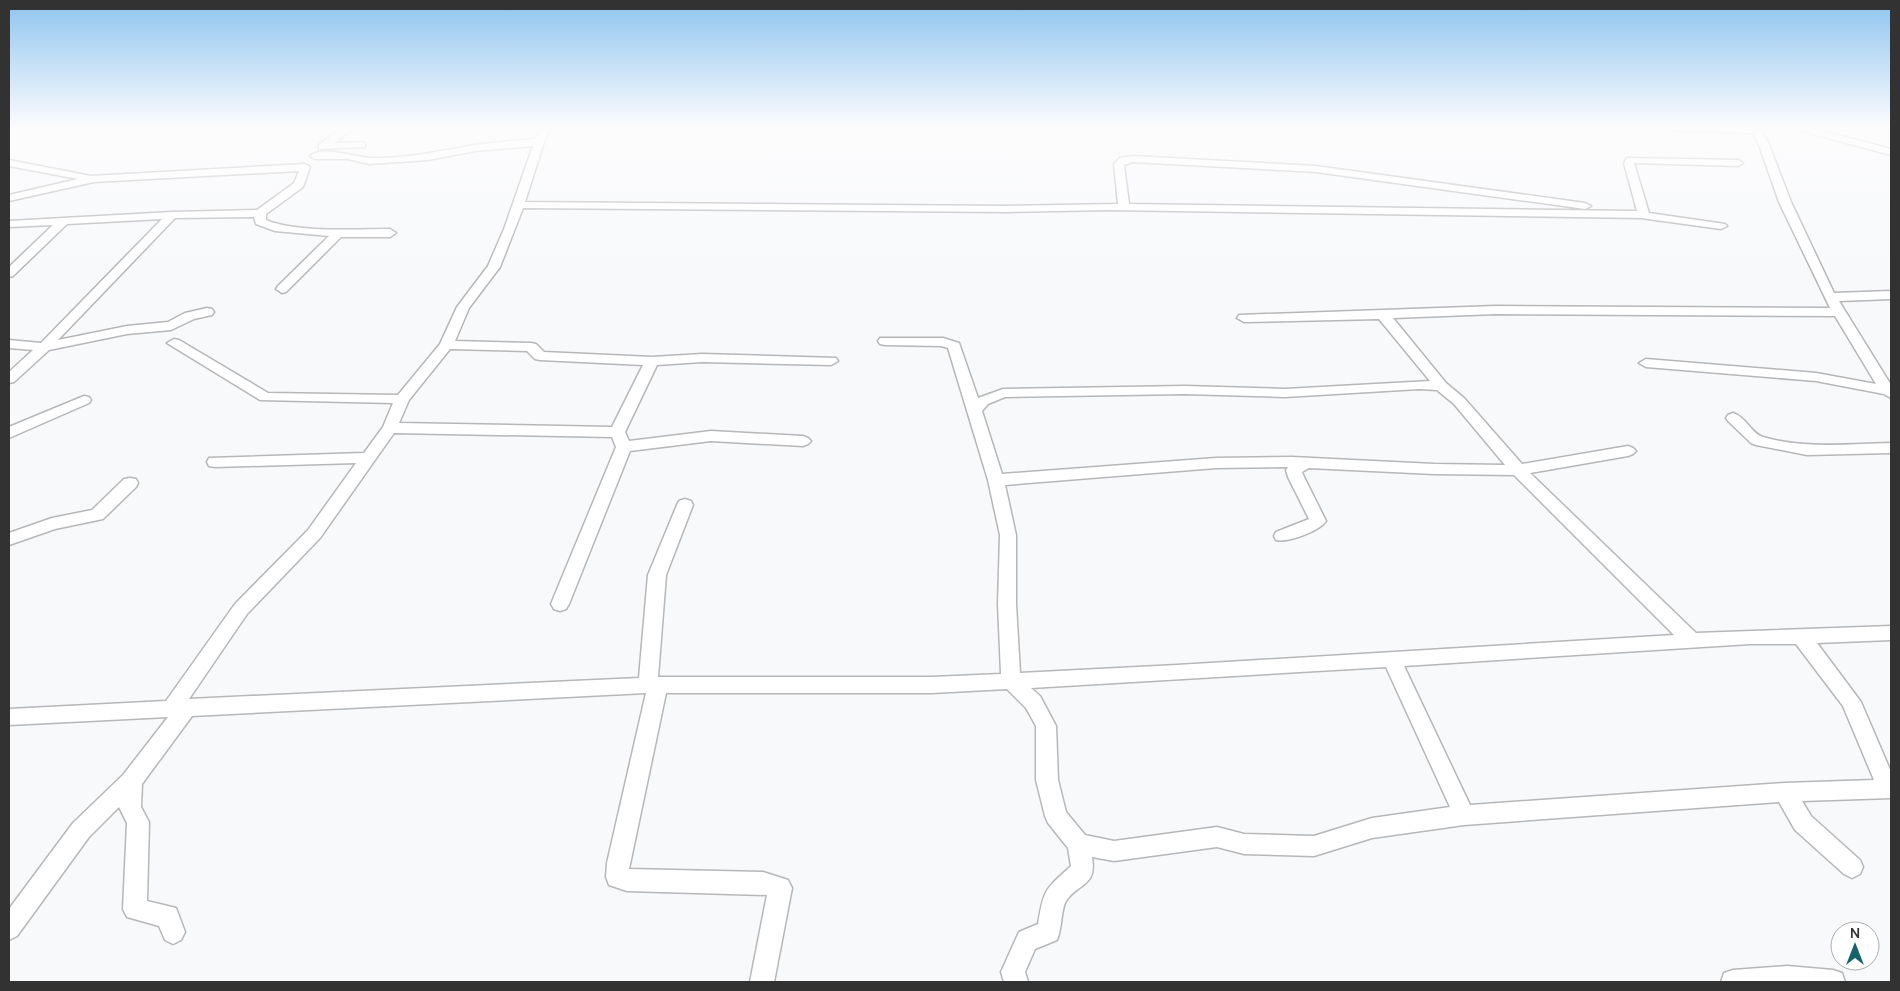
<svg xmlns="http://www.w3.org/2000/svg" width="1900" height="991" font-family="Manrope,sans-serif">
  <rect width="100%" height="100%" fill="#f8f9fb"/>
  <g fill="none" stroke-linecap="round" stroke-linejoin="round">
    <defs>
      <g id="minor">
        <path d="M344 126H355L335 143 361 142 365 143V147L319 149V145Z"/>
        <path d="M542 126H552L544 142 525 202 1007 206 1118 204 1114 164 1120 158 1132 156 1316 166 1585 203 1591 206 1585 209 1316 172 1132 162 1124 165 1129 204 1631 211H1637L1624 163 1627 158 1738 160 1743 163 1738 166 1634 163 1649 213 1725 224 1727 226 1721 229 1641 218 1109 210 1007 212 523 208 500 267 469 308 455 341 531 343 536 344 544 352 652 357 702 354 836 358 838 361 831 365 702 362 657 365 625 432 629 441 711 431 803 436 808 438 811 441 808 444 803 446 711 441 630 451 569 604 566 609 560 611 554 609 551 604 616 447 612 437 394 433 320 538 247 614 189 699 639 678 648 575 677 505 679 501 685 499 691 501 693 505 666 575 658 677H932L1001 674 998 604 1000 535 988 480 948 348 941 346 885 345 880 344 878 341 880 338H943L959 343 978 398 1003 389 1185 386 1285 389 1430 381 1379 319 1244 322 1237 318 1239 315 1496 306 1830 308 1779 202 1758 142 1752 133 1638 129 1633 126H1758L1768 142 1791 202 1834 293 1891 291V299L1839 301 1891 385V398L1884 394 1816 381 1646 367 1639 363 1646 359 1816 373 1876 384 1835 316 1496 314 1393 318 1446 383 1464 398 1522 464 1628 446 1633 448 1636 451 1633 454 1628 456 1530 473 1696 633 1891 626V640L1817 643 1861 702 1891 772V798L1802 801 1811 816 1860 860 1863 867 1860 874 1852 878 1844 874 1795 830 1779 802 1464 825 1372 838 1314 856 1244 854 1217 847 1114 861 1092 857C1097 887 1079 882 1066 901 1061 909 1062 929 1057 940L1035 949 1025 972 1028 982H1004L1001 972 1019 932 1038 924C1044 888 1045 890 1071 866L1068 848 1048 823 1045 816 1036 780V726L1026 708 1007 689 932 693H666L629 869 763 872 788 880 792 888 774 982H750L767 895 627 891 609 885 606 877 607 863 646 693 192 716 142 784 141 807 149 822 147 901 176 908 185 932 181 940 173 944 165 940 159 926 127 917 123 909 127 823 119 807 89 837 17 936 9 940V909L73 823 123 775 168 717 9 725V709L166 701 235 604 308 530 356 463 215 467 209 466 207 462 209 458 364 453 383 427 393 403 260 400 167 343 174 339 179 340 268 393 398 395 440 344 457 307 488 266 504 229 533 146 475 151 428 160 369 164 348 159H315L310 156C321 145 356 157 370 158 405 159 440 151 474 145 494 142 515 141 535 139ZM450 349 527 351 535 359 540 360 643 365 612 427 399 423 409 400ZM1419 389 1437 390 1454 404 1505 465 1434 464 1292 457 1216 458 1002 474 982 411 988 404 1005 397 1185 394 1285 397ZM1288 467 1286 470 1288 477 1309 519 1276 532 1274 536 1276 540C1287 543 1320 531 1326 521L1304 477 1302 472 1309 468 1434 474 1514 475 1674 635 1177 665 1020 673 1016 604V535L1005 485 1216 468ZM1750 644H1796L1843 706 1874 780 1785 783 1470 805 1404 666ZM1386 667 1450 807 1372 818 1314 836 1244 834 1217 827 1114 841 1085 835 1066 812 1058 780 1056 726 1040 696 1031 688Z"/>
        <path d="M1788 126H1804L1891 149V155L1790 128Z"/>
        <path d="M9 160 91 176 305 164 310 167 303 187 266 214V220C297 233 356 229 390 229L396 233 390 237H341L286 292 282 293 276 289 278 286 329 236 275 231 256 224 254 217 175 218 58 340 127 326 168 322 185 313 207 308 212 309 214 312 212 315 194 319 171 330 127 334 49 350 14 382 9 383V372L33 350 9 348V340L41 343 162 219 67 224 13 276 9 277V267L53 225 9 227V221L172 212 257 210 294 183 299 171 94 182 9 201V195L78 179 9 166Z"/>
        <path d="M84 396 89 397 91 400 89 403 9 438V427Z"/>
        <path d="M1733 413C1746 417 1751 433 1763 437 1804 449 1849 444 1891 443V453L1807 455 1756 445 1751 443 1728 421 1726 418 1728 415Z"/>
        <path d="M130 478 136 479 138 483 136 487 103 519 55 529 9 545V533L52 518 92 510 124 479Z"/>
        <path d="M1787 966 1833 970 1842 973 1845 982H1721L1724 973 1733 970Z"/>
      </g>
    </defs>
    <use href="#minor" stroke="#b6b7b9" stroke-width="3"/>
    <use href="#minor" fill="#fff" fill-rule="evenodd"/>
  </g>
  <linearGradient id="sky" x2="0" y2="1"><stop stop-color="#8fc4f0"/><stop offset="0.48" stop-color="#fcfcfd"/><stop offset="1" stop-color="#fcfcfd" stop-opacity="0"/></linearGradient>
  <rect width="1900" height="265" fill="url(#sky)"/>
  <rect width="1900" height="991" fill="none" stroke="#323233" stroke-width="20"/>
  <g transform="translate(1855 946)"><circle r="24" fill="#ffffff" stroke="#adadad"/>
  <path d="M0-4L9 19L0 12L-9 19Z" fill="#14636b"/>
  <text y="-8" font-size="14" font-weight="bold" text-anchor="middle" fill="#323233">N</text>
  </g>
</svg>
